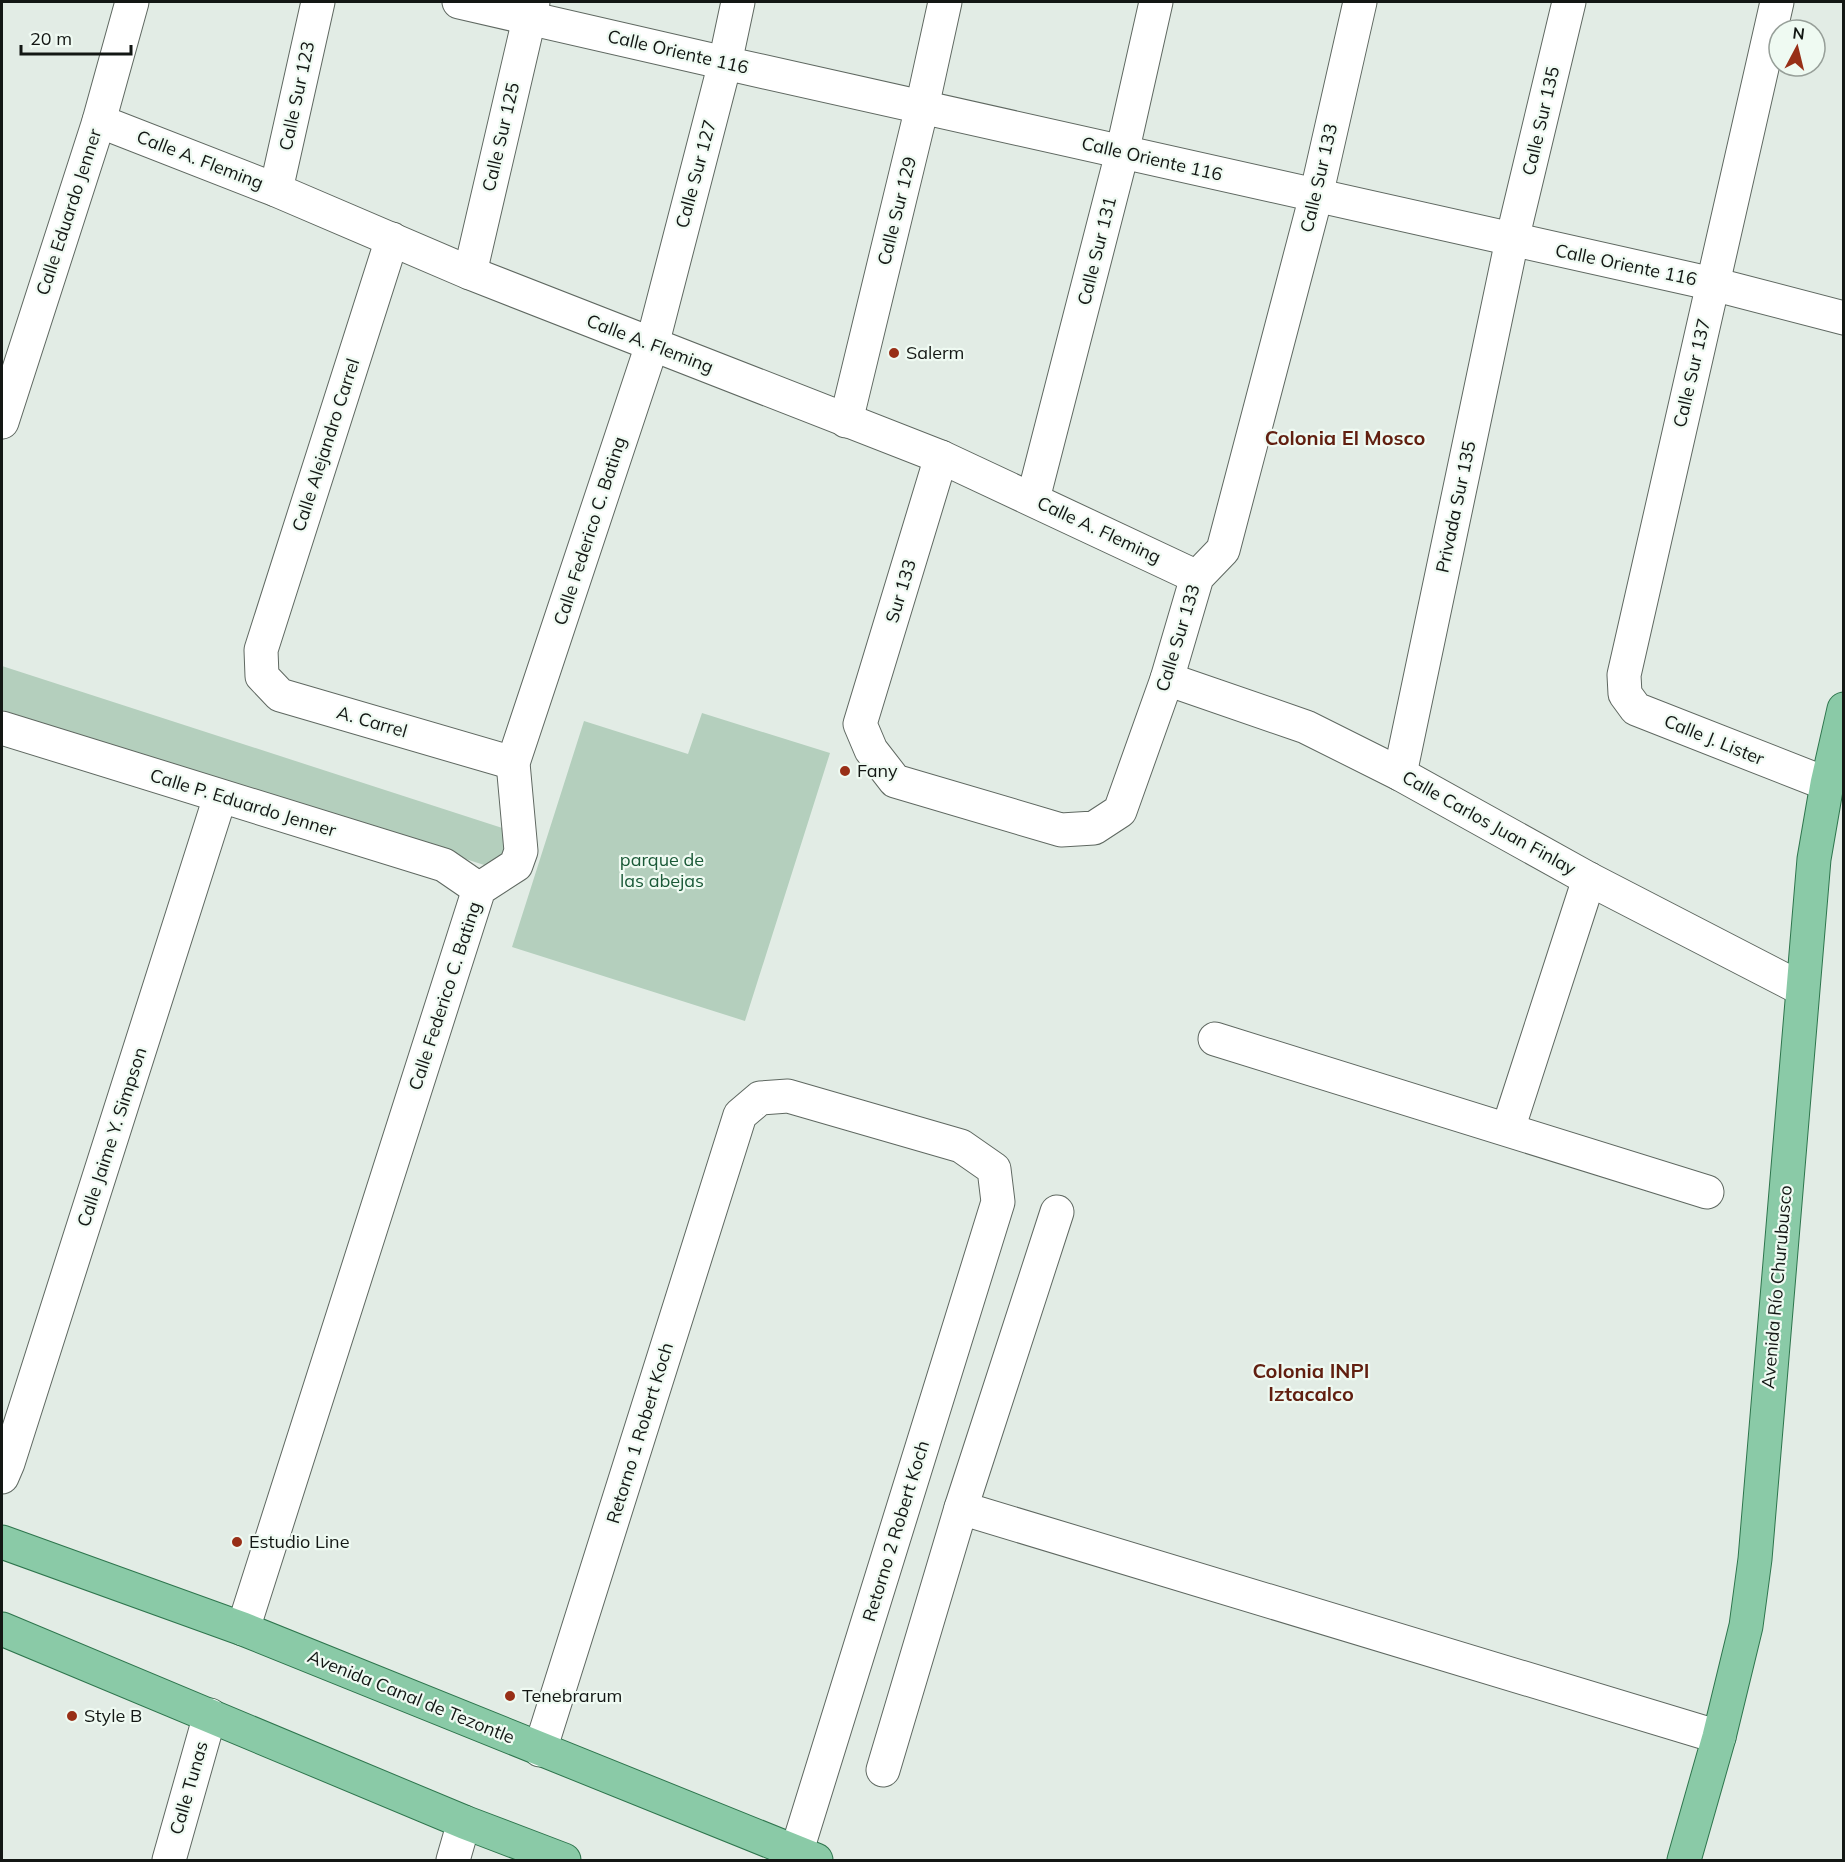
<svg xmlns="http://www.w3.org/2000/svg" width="1845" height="1862" font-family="Mulish,sans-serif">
  <rect width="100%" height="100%" fill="#e2ece5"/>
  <g fill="#b4cfbd">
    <path d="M2 666 524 835 506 872 2 710Z"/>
    <path d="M702 713 830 753 745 1021 512 947 584 721 688 754Z"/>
  </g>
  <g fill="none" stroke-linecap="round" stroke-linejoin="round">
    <defs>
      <g id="minor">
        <path d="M459 2 725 63 1713 284 1844 318"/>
        <path d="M1777 2 1624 675 1625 694 1636 709 1827 784"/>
        <path d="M99 121 276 190 470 273 941 457 1197 577"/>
        <path d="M276 190 318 2"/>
        <path d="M392 239 261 650 262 676 280 695 513 763"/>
        <path d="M470 273 533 2"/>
        <path d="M846 421 922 107 945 2"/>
        <path d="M2 422 99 121 132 2"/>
        <path d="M941 457 860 724 871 750 895 781 1061 830 1094 828 1120 811 1167 679 1197 577 1223 550 1316 196 1360 2"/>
        <path d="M1033 499 1122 153 1156 2"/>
        <path d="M1167 679 1306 727 1400 774 1589 879 1802 989"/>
        <path d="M2 728 444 865 479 889"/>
        <path d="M1400 774 1512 240 1569 2"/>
        <path d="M1215 1039 1707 1192"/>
        <path d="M1508 1129 1589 879"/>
        <path d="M1057 1212 961 1508 1719 1737"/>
        <path d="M2 1477 8 1463 220 797"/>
        <path d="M243 1629 479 889 516 865 521 851 513 763 652 345 725 63 738 2"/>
        <path d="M540 1750 740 1115 760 1098 788 1096 961 1146 994 1169 998 1202 794 1860"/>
        <path d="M883 1770 961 1508"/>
        <path d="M169 1860 210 1715"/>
        <path d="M453 1860 464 1822"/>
      </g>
      <g id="major">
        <path d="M2 1542 243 1629 816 1860"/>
        <path d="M2 1629 464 1822 564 1860"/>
        <path d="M1684 1860 1719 1737 1746 1626 1755 1559 1814 859 1827 784 1844 709"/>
      </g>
    </defs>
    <use href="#minor" stroke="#5f6861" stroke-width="35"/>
    <use href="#major" stroke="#2e754d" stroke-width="35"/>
    <use href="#minor" stroke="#fff" stroke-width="33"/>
    <use href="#major" stroke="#8acaa7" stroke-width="33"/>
  </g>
  <g fill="#982f17" stroke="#effaf2" stroke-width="2">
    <circle cx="894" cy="353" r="6"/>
    <circle cx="845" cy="771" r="6"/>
    <circle cx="237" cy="1542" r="6"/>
    <circle cx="510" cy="1696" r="6"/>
    <circle cx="72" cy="1716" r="6"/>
  </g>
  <g text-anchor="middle" stroke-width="4.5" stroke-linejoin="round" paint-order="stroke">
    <g font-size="18" fill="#131714" stroke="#effaf2">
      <text transform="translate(678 52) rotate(13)" y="6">Calle Oriente 116</text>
      <text transform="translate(297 96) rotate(-78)" y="6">Calle Sur 123</text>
      <text transform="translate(1541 121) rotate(-77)" y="6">Calle Sur 135</text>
      <text transform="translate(501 137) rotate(-77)" y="6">Calle Sur 125</text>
      <text transform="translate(1152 159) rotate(13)" y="6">Calle Oriente 116</text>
      <text transform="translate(200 160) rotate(21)" y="6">Calle A. Fleming</text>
      <text transform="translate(696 174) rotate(-75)" y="6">Calle Sur 127</text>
      <text transform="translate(1319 178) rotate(-77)" y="6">Calle Sur 133</text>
      <text transform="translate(897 211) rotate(-76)" y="6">Calle Sur 129</text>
      <text transform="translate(69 212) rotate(-72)" y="6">Calle Eduardo Jenner</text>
      <text transform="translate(1097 251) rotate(-76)" y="6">Calle Sur 131</text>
      <text transform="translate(1626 265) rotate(12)" y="6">Calle Oriente 116</text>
      <text transform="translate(650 344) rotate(21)" y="6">Calle A. Fleming</text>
      <text transform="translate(1692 373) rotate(-77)" y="6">Calle Sur 137</text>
      <text transform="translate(326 445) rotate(-72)" y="6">Calle Alejandro Carrel</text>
      <text transform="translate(1456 507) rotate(-78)" y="6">Privada Sur 135</text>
      <text transform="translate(1099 530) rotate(25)" y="6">Calle A. Fleming</text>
      <text transform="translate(590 531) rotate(-72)" y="6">Calle Federico C. Bating</text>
      <text transform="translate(901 591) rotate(-73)" y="6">Sur 133</text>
      <text transform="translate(1178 638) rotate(-73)" y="6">Calle Sur 133</text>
      <text transform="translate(372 722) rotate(16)" y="6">A. Carrel</text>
      <text transform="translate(1714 740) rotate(22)" y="6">Calle J. Lister</text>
      <text transform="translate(243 803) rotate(17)" y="6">Calle P. Eduardo Jenner</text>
      <text transform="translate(1489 823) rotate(29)" y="6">Calle Carlos Juan Finlay</text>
      <text transform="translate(445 996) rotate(-72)" y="6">Calle Federico C. Bating</text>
      <text transform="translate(112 1137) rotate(-72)" y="6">Calle Jaime Y. Simpson</text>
      <text transform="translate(1777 1287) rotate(-85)" y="6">Avenida Río Churubusco</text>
      <text transform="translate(640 1433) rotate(-73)" y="6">Retorno 1 Robert Koch</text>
      <text transform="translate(896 1531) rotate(-73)" y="6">Retorno 2 Robert Koch</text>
      <text transform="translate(411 1697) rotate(22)" y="6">Avenida Canal de Tezontle</text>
      <text transform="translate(189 1788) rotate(-74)" y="6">Calle Tunas</text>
    </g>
    <g font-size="18" fill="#131714" stroke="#effaf2" text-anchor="start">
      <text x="906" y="359">Salerm</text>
      <text x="857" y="777">Fany</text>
      <text x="249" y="1548">Estudio Line</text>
      <text x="522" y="1702">Tenebrarum</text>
      <text x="84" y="1722">Style B</text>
    </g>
    <g font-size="18" fill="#1a5937" stroke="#effaf2">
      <text x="662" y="866">parque de<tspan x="662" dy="21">las abejas</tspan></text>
    </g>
    <g font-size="20" font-weight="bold" fill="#611f10" stroke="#effaf2">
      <text x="1345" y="445">Colonia El Mosco</text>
      <text x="1311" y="1378">Colonia INPI<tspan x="1311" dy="23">Iztacalco</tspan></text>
    </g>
  </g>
  <rect width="1845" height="1862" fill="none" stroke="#131714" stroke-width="6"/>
  <g transform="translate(1797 48) rotate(7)"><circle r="28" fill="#effaf2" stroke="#979f99" stroke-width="1.5"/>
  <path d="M0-4.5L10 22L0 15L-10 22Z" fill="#982f17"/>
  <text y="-9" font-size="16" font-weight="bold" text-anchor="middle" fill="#131714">N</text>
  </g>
  <path d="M21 45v9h110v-9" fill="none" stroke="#131714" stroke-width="3"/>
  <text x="30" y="45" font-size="18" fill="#131714" stroke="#effaf2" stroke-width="4.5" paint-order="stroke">20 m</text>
</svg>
